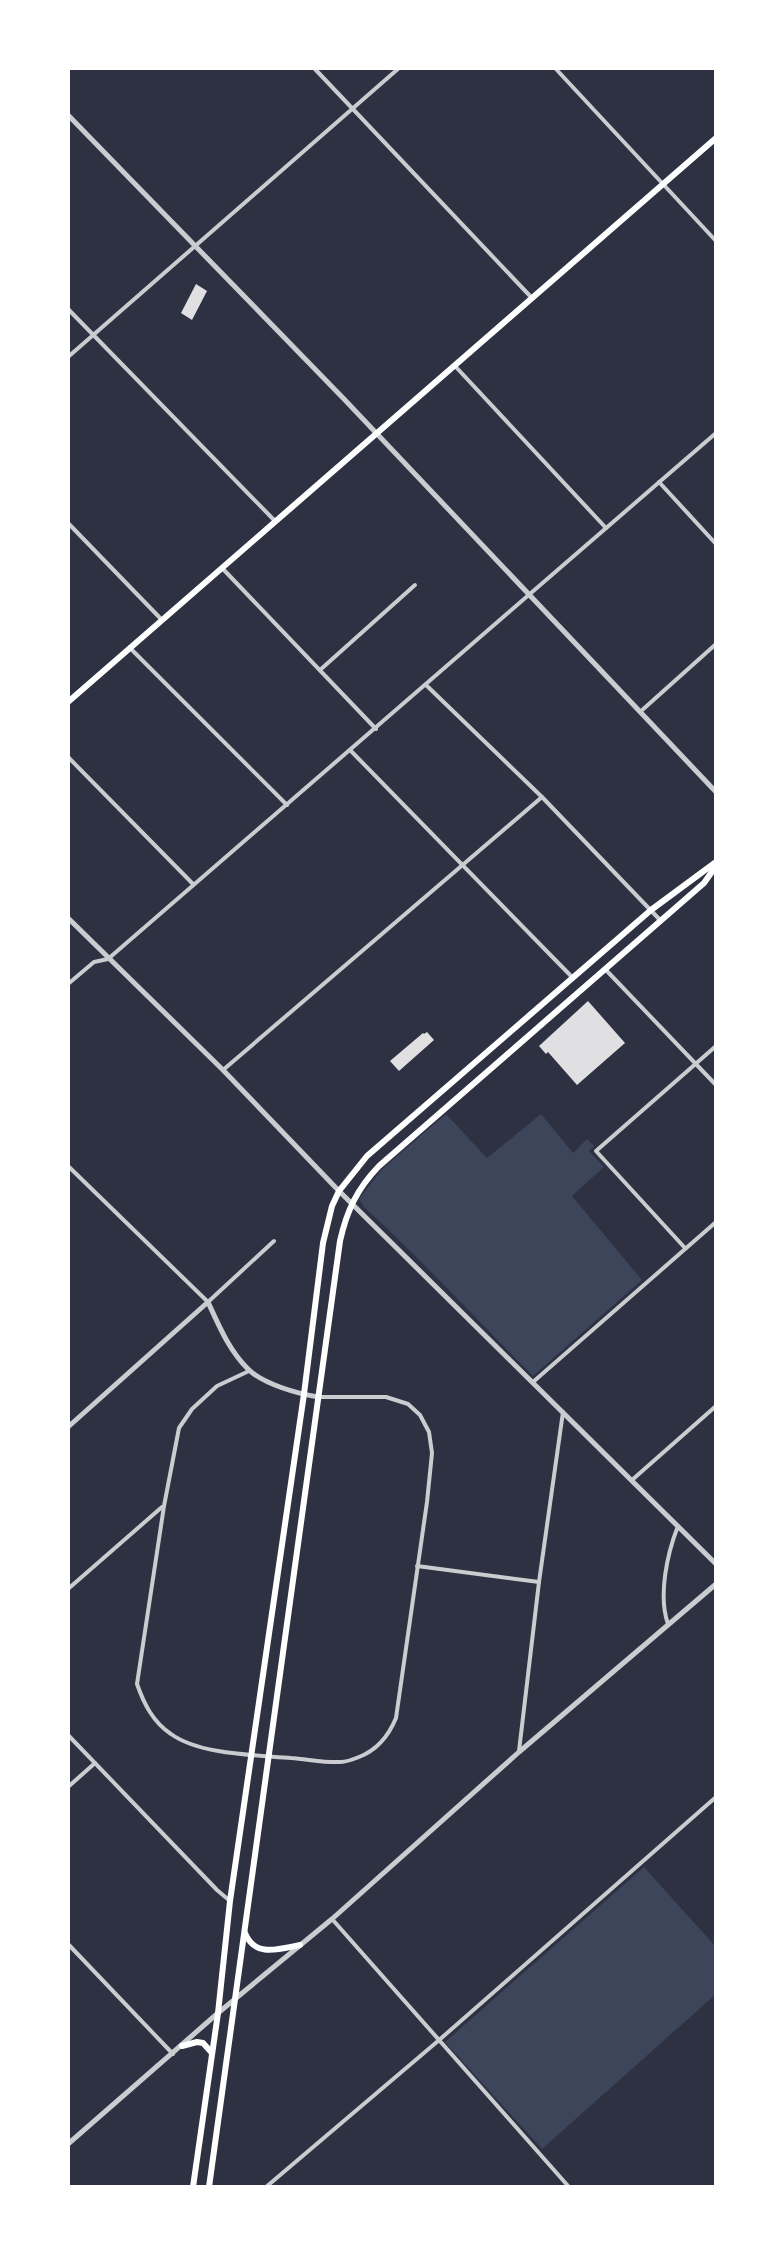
<svg xmlns="http://www.w3.org/2000/svg" width="784" height="2255" font-family="Quicksand,sans-serif">
  <rect width="100%" height="100%" fill="#2d3142"/>
  <g fill="#3c4559">
    <path d="M446 1114 487 1158 541 1114 573 1153 587 1139 594 1146 589 1151 604 1167 572 1196 642 1280 533 1376C476 1319 422 1260 363 1206L359 1199 382 1169Z"/>
    <path d="M644 1867 716 1947V1994L542 2149 445 2042Z"/>
  </g>
  <g fill="#e0e0e3">
    <path d="M196 284 207 291 192 320 181 313Z"/>
    <path d="M588 1001 625 1043 577 1085 548 1052 546 1054 539 1046Z"/>
    <path d="M427 1032 434 1040 399 1071 390 1061 423 1033 424 1034Z"/>
  </g>
  <g fill="none" stroke-linecap="round" stroke-linejoin="round">
    <g stroke="#caccd0" stroke-width="4">
      <path d="M314 68 531 297"/>
      <path d="M555 68 716 241"/>
      <path d="M68 309 275 521"/>
      <path d="M68 357 399 68"/>
      <path d="M455 366 606 528"/>
      <path d="M659 482 716 544"/>
      <path d="M68 523 161 619"/>
      <path d="M223 569 376 729"/>
      <path d="M131 649 287 805"/>
      <path d="M320 670 415 585"/>
      <path d="M426 685 542 797 661 921"/>
      <path d="M640 712 716 644"/>
      <path d="M351 751 572 977"/>
      <path d="M68 757 193 884"/>
      <path d="M605 969 716 1085"/>
      <path d="M68 984 94 962 108 959 716 433"/>
      <path d="M223 1070 542 797"/>
      <path d="M68 1166 208 1302 274 1241"/>
      <path d="M685 1248 596 1151 716 1046"/>
      <path d="M249 1371 217 1386 192 1409 179 1428 164 1506 137 1684C144 1704 153 1722 171 1734 200 1755 257 1755 291 1758 307 1759 325 1763 341 1762 346 1762 354 1759 359 1757 377 1750 389 1735 396 1718L427 1502 432 1453 429 1432 420 1415 408 1404 386 1397H319"/>
      <path d="M533 1382 716 1222"/>
      <path d="M632 1480 716 1406"/>
      <path d="M417 1566 539 1582"/>
      <path d="M68 1589 162 1507"/>
      <path d="M668 1624C658 1596 667 1554 678 1526"/>
      <path d="M68 1735 217 1890 230 1901"/>
      <path d="M519 1751 539 1582 563 1412"/>
      <path d="M68 1787 95 1763"/>
      <path d="M332 1919 569 2187"/>
      <path d="M68 1944 173 2054"/>
      <path d="M266 2187 438 2041 716 1797"/>
    </g>
    <g stroke="#caccd0" stroke-width="5">
      <path d="M68 115 344 399 716 792"/>
      <path d="M68 918 223 1070 339 1191 716 1564"/>
      <path d="M68 1427 208 1302C219 1326 229 1350 248 1369 263 1384 298 1394 319 1397"/>
      <path d="M68 2144 218 2013 332 1919 519 1752 716 1584"/>
    </g>
    <g stroke="#fff" stroke-width="6">
      <path d="M68 702 716 138"/>
      <path d="M245 1933C255 1958 279 1949 300 1945"/>
      <path d="M182 2046 197 2042 203 2043 212 2053"/>
      <path d="M193 2187 218 2013 230 1901 304 1394 323 1243 332 1206 339 1191 367 1156 651 910 716 862"/>
      <path d="M209 2187 340 1241C347 1210 357 1189 379 1166L704 883 716 866"/>
    </g>
  </g>
  <rect width="784" height="2255" fill="none" stroke="#ffffff" stroke-width="140"/>
</svg>
